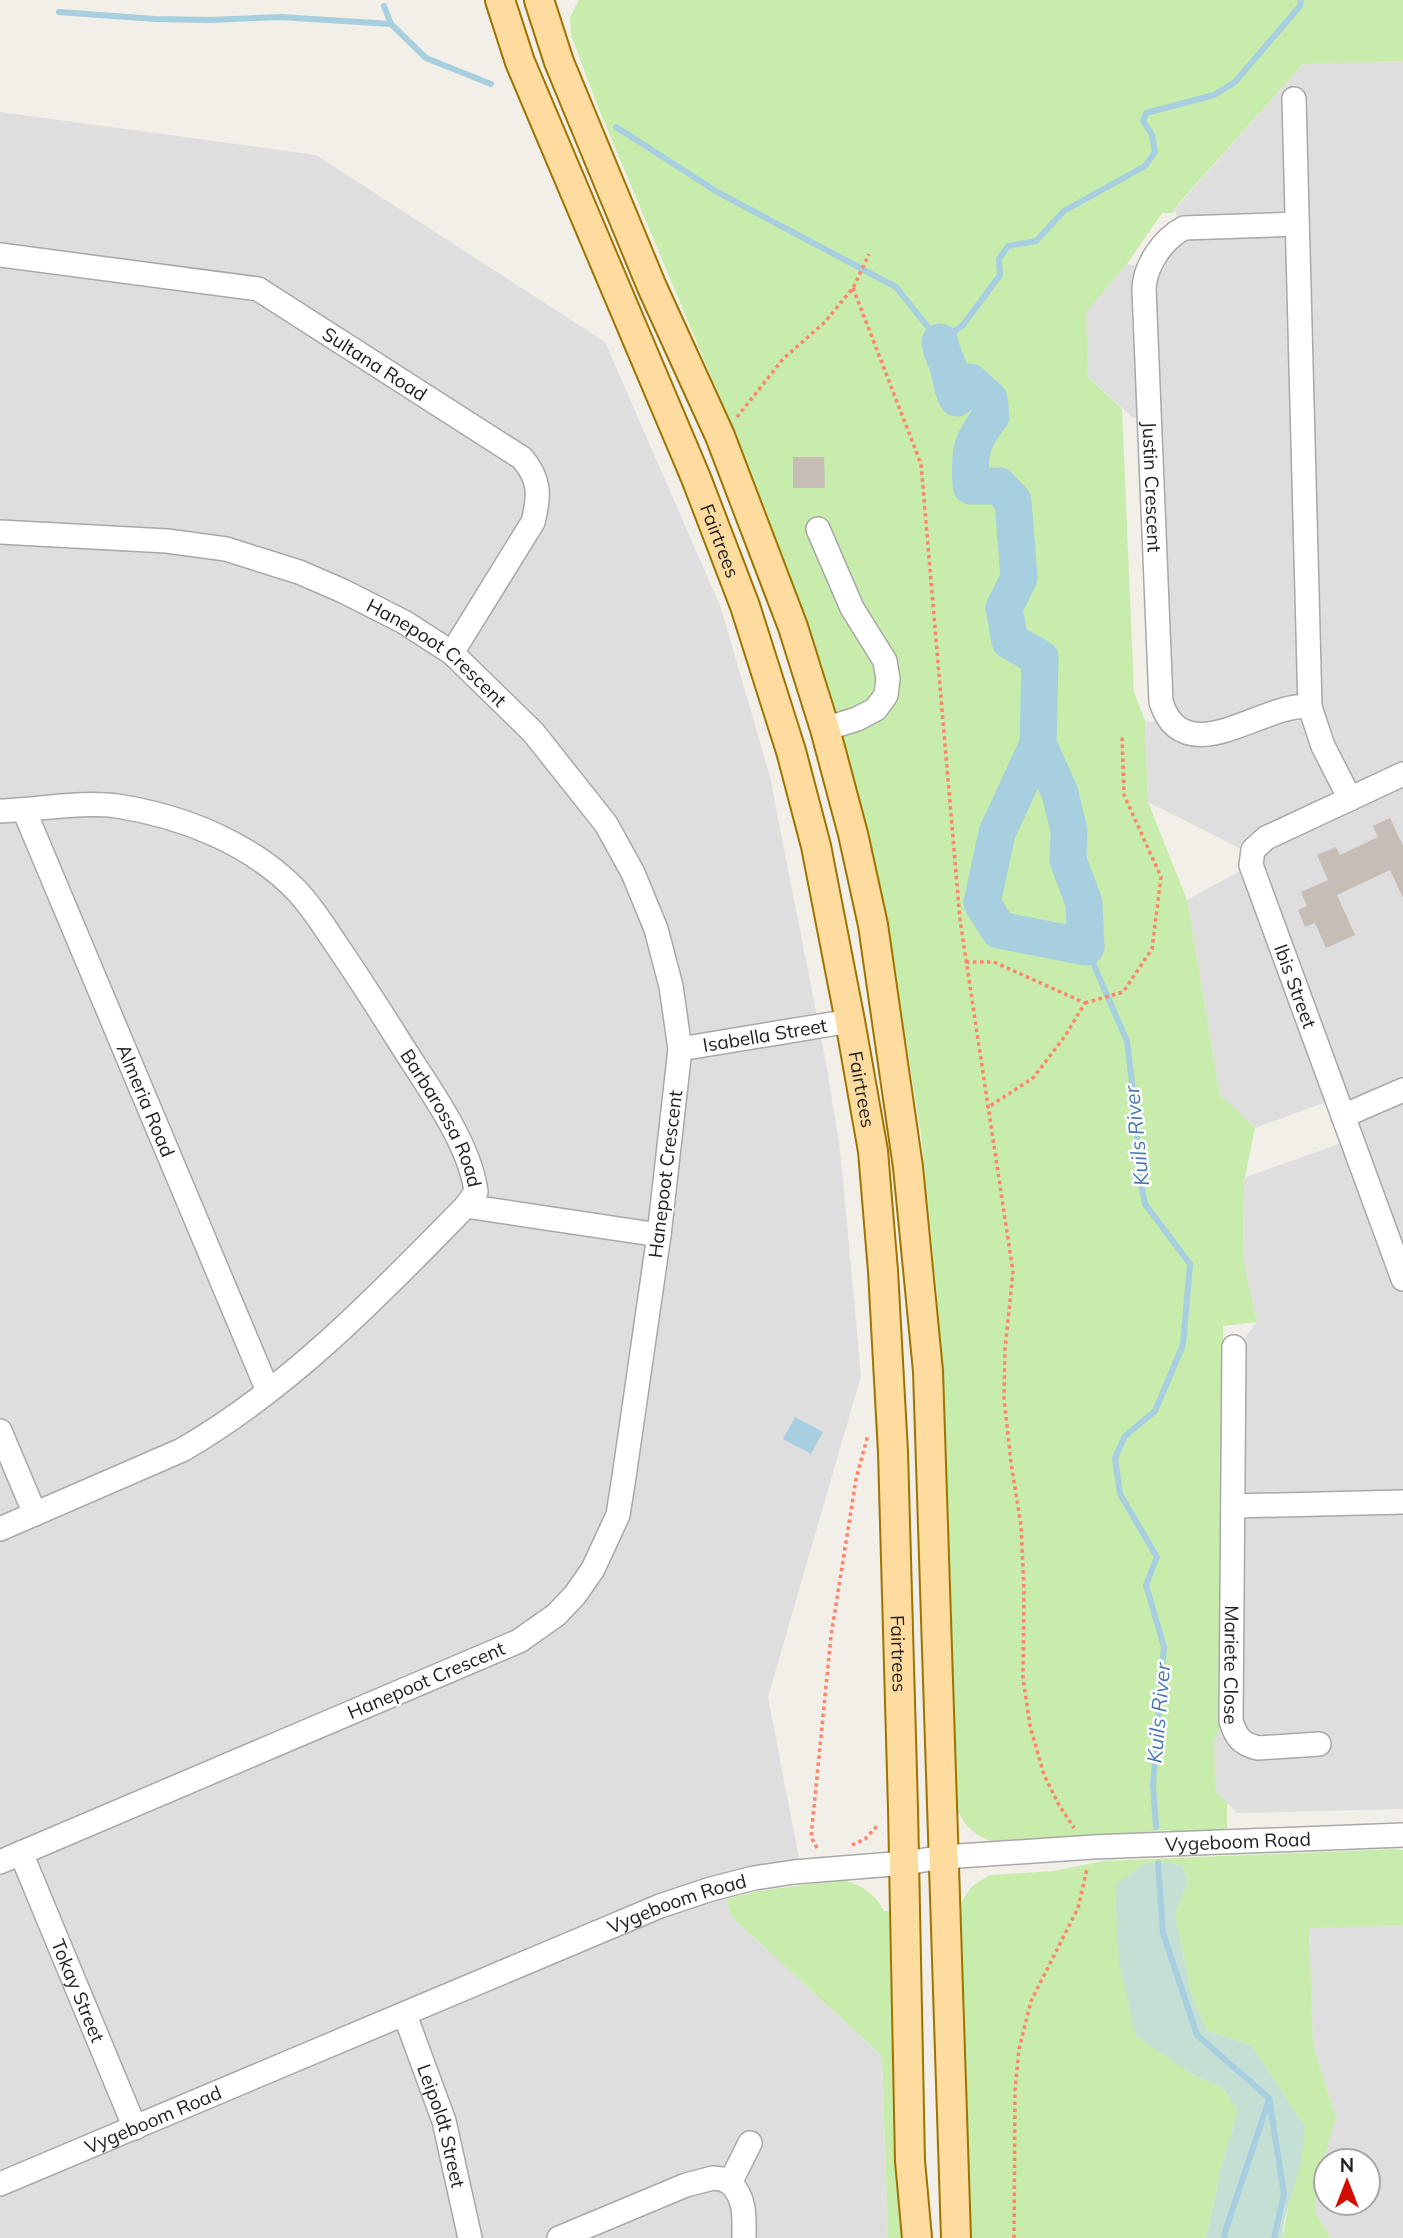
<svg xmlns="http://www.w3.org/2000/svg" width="1403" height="2238" font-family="Mulish,sans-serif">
  <rect width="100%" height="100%" fill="#f1efe7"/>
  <g fill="#dfdede" fill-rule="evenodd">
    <path d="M1403 61V1809L1237 1813 1215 1791 1214 1740 1223 1725 1236 1349 1257 1322 1243 1258 1244 1182 1246 1177 1350 1140 1334 1099 1255 1128 1220 1095 1187 900 1249 866 1251 854 1148 802 1145 721 1151 722 1164 716 1148 418H1133L1088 377 1086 311 1127 264 1146 268 1183 227 1174 210 1303 64Z"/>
    <path d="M0 112 316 155 605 342 721 608 770 777 826 1063 840 1149 861 1376 768 1697 801 1869 722 1885 732 1917 882 2056 888 2238H0Z"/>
    <path d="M1403 1925V2238H1331L1315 2212V2189L1336 2118 1313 2045 1309 1928ZM1326 2161H1368V2203H1326Z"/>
  </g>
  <g fill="#c8ecac">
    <path d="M579 0H1403V61L1303 64 1174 209V213H1162L1127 264 1086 312 1088 377 1122 409 1134 692 1145 721 1148 802 1187 900 1220 1095 1255 1128 1244 1182 1243 1258 1257 1322 1223 1326V1725L1214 1740 1215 1791 1227 1803V1833L1169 1835V1830L1143 1832V1836L991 1841C973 1835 963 1824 956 1806L937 1293 921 1134 896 976 880 897 818 662 792 584 734 431 598 107 571 35 570 17Z"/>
    <path d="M1394 1849 1403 1850V1925L1309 1928 1313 2045 1336 2118 1315 2189V2212L1331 2238H1282L1305 2127 1251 2045 1207 2031 1191 1992 1175 1914 1187 1883 1183 1867 1170 1862 1145 1863 1192 2074 1223 2088 1238 2111 1222 2164 1206 2238H969L959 1910 962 1901 972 1886 990 1875 1054 1871 1104 1861Z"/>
    <path d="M844 1880C863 1886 875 1894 884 1911H889L896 2148 906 2238H888L882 2056 732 1917 726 1899 759 1891Z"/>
  </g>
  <path fill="#c4e0d5" d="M1170 1862 1183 1867 1187 1883 1175 1914 1191 1992 1207 2031 1251 2045 1305 2127 1301 2164 1284 2221 1282 2238H1206L1222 2164 1238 2111 1223 2088 1192 2074 1136 2036 1119 1962 1115 1885 1145 1863Z"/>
  <path fill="#a7cfe0" d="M795 1417 823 1432 811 1454 783 1439Z"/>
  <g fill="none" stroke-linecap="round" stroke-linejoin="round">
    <g stroke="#a7cfe0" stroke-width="6">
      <path d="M384 6 391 24"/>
      <path d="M59 12 155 19 210 20 280 17 391 24 426 58 491 84"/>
      <path d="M616 127 719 193 896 287 940 342 963 325 1000 275 999 259 1008 246 1036 241 1064 211 1145 166 1155 152 1152 135 1143 121 1146 113 1214 95 1235 82 1300 6 1301 0"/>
      <path d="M1086 947 1127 1041 1137 1125V1165L1145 1204 1190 1264 1183 1345 1155 1411 1125 1436 1115 1458 1120 1494 1157 1557 1146 1585 1164 1647 1153 1785 1156 1827"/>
      <path d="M1158 1863 1163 1933 1197 2035 1269 2098 1284 2194 1274 2238"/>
      <path d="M1225 2238 1224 2235 1269 2100"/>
    </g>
    <path stroke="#a7cfe0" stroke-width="37" d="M940 342C941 353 947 360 949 370 952 381 951 387 957 398L970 382 989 399 991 416C970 443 969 453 971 486H999L1013 501 1019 578 1004 608 1010 641 1040 658 1038 744 997 833 982 903 999 930 1086 947 1084 903 1068 860 1069 831 1060 793 1038 744"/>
  </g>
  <g fill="#c6beb6">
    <path d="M793 457H824L825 488H793Z"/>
    <path d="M1390 818 1403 846V898L1390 870 1337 895 1355 935 1326 948 1315 923 1305 927 1298 910 1307 906 1301 892 1328 880 1317 855 1336 847 1340 855 1378 837 1373 826Z"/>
  </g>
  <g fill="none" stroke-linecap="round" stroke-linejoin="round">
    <defs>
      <g id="minor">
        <path d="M1294 99 1310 707 1323 746 1350 799"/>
        <path id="s1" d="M1297 224 1184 228C1163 239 1145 265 1144 289L1161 702C1185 776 1268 699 1310 707"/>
        <path id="s2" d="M0 255 258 289 522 458C540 479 540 495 533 522L452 653"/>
        <path d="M818 529 852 608 885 661 888 679 886 695 876 709 857 719 825 729"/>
        <path id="s3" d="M0 532 167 541 226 549 299 572 343 591 404 622 452 653 533 732 606 824 633 873 656 929 671 986 680 1049 659 1235 624 1477 618 1515 593 1569 575 1595 556 1615 519 1641 0 1862"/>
        <path id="s4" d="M1403 774 1266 838 1253 850 1251 865 1403 1279"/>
        <path id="s5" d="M24 810 268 1391"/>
        <path id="s6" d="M0 811C36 810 83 801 117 806 182 816 251 843 297 891 313 908 325 928 338 947 359 978 379 1009 399 1041 425 1083 470 1142 476 1192L466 1206C379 1295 291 1387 182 1450L0 1529"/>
        <path id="s7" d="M680 1049 850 1021"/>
        <path d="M1343 1116 1403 1090"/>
        <path d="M466 1206 659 1235"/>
        <path id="s8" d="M1234 1347 1231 1721C1236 1737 1241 1744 1258 1748L1319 1744"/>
        <path d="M0 1431 35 1514"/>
        <path d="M1233 1506 1403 1502"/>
        <path id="s9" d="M21 1853 135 2128"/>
        <path id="s10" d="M405 2015 444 2121 470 2238"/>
        <path id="s11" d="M0 2184 660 1906 711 1889 754 1878 794 1872 905 1863 944 1857 1093 1847 1403 1835"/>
        <path d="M559 2238 686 2185 713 2178 722 2179 730 2183"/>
        <path d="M744 2238C744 2217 746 2198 730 2183L750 2143"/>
      </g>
      <g id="major">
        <path id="s12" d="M500 0 520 62 696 478 745 606 791 751 816 846 850 1021 873 1151 883 1271 893 1452 903 1809 910 2161 917 2238"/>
        <path d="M539 0 559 62 652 287 720 436 793 627 825 729 853 834 873 925 908 1167 928 1371 956 2238"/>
      </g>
    </defs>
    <use href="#minor" stroke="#a8a8a8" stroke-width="26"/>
    <use href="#major" stroke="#9e7300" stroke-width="32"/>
    <g stroke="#fe846c" stroke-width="3.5" stroke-dasharray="3.5 3.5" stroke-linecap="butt">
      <path d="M853 288 921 464 960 920 1013 1272 1005 1349 1004 1398 1011 1463 1021 1526 1024 1590 1023 1678 1030 1726 1044 1775 1059 1805 1074 1828"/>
      <path d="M737 417 783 359 825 322 853 288 869 254"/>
      <path d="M966 962H994L1085 1003 1065 1036 1033 1078 987 1108"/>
      <path d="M1085 1003 1123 992 1152 949 1161 877 1124 795 1122 735"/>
      <path d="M852 1845 865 1839 879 1824"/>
      <path d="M817 1848 811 1837 831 1636 856 1479 868 1435"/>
      <path d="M1014 2238 1015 2090 1019 2049 1031 2001 1078 1908 1087 1869"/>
    </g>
    <use href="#minor" stroke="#fff" stroke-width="23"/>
    <use href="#major" stroke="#fedb9f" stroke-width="28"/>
  </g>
  <g text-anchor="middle" stroke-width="5" stroke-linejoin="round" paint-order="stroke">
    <g font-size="19" fill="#212121" stroke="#fff">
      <text dy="7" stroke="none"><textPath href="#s2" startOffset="399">Sultana Road</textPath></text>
      <text dy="7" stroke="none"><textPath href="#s1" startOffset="387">Justin Crescent</textPath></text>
      <text dy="7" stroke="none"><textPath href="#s12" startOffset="584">Fairtrees</textPath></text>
      <text dy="7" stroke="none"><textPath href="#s3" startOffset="464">Hanepoot Crescent</textPath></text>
      <text dy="7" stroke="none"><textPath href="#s4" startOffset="313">Ibis Street</textPath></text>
      <text dy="7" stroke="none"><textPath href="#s7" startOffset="86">Isabella Street</textPath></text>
      <text dy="7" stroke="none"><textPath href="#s12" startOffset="1152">Fairtrees</textPath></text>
      <text dy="7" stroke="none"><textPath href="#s5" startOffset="315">Almeria Road</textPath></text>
      <text dy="7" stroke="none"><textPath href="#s6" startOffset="590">Barbarossa Road</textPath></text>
      <text transform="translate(665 1174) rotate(-83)" y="7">Hanepoot Crescent</text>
      <text dy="7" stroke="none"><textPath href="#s12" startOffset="1718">Fairtrees</textPath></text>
      <text dy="7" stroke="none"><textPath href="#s8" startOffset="318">Mariete Close</textPath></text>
      <text transform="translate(426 1680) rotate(-23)" y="7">Hanepoot Crescent</text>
      <text dy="7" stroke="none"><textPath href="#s11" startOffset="1300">Vygeboom Road</textPath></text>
      <text dy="7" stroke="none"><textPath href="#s11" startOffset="733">Vygeboom Road</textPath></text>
      <text dy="7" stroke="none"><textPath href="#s9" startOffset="149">Tokay Street</textPath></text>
      <text dy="7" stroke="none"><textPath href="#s11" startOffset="166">Vygeboom Road</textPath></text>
      <text dy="7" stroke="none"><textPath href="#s10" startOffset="117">Leipoldt Street</textPath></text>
    </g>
    <g font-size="21" font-style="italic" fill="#4978b4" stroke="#fff">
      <text transform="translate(1137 1136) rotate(-96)" y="7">Kuils River</text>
      <text transform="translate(1159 1713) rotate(-85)" y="7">Kuils River</text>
    </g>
  </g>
  <g transform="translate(1347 2182)"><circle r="33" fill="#ffffff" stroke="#a6a6a6" stroke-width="2"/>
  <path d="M0-5L12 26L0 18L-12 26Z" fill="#d20d00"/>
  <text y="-10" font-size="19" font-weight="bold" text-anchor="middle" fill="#212121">N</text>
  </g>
</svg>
